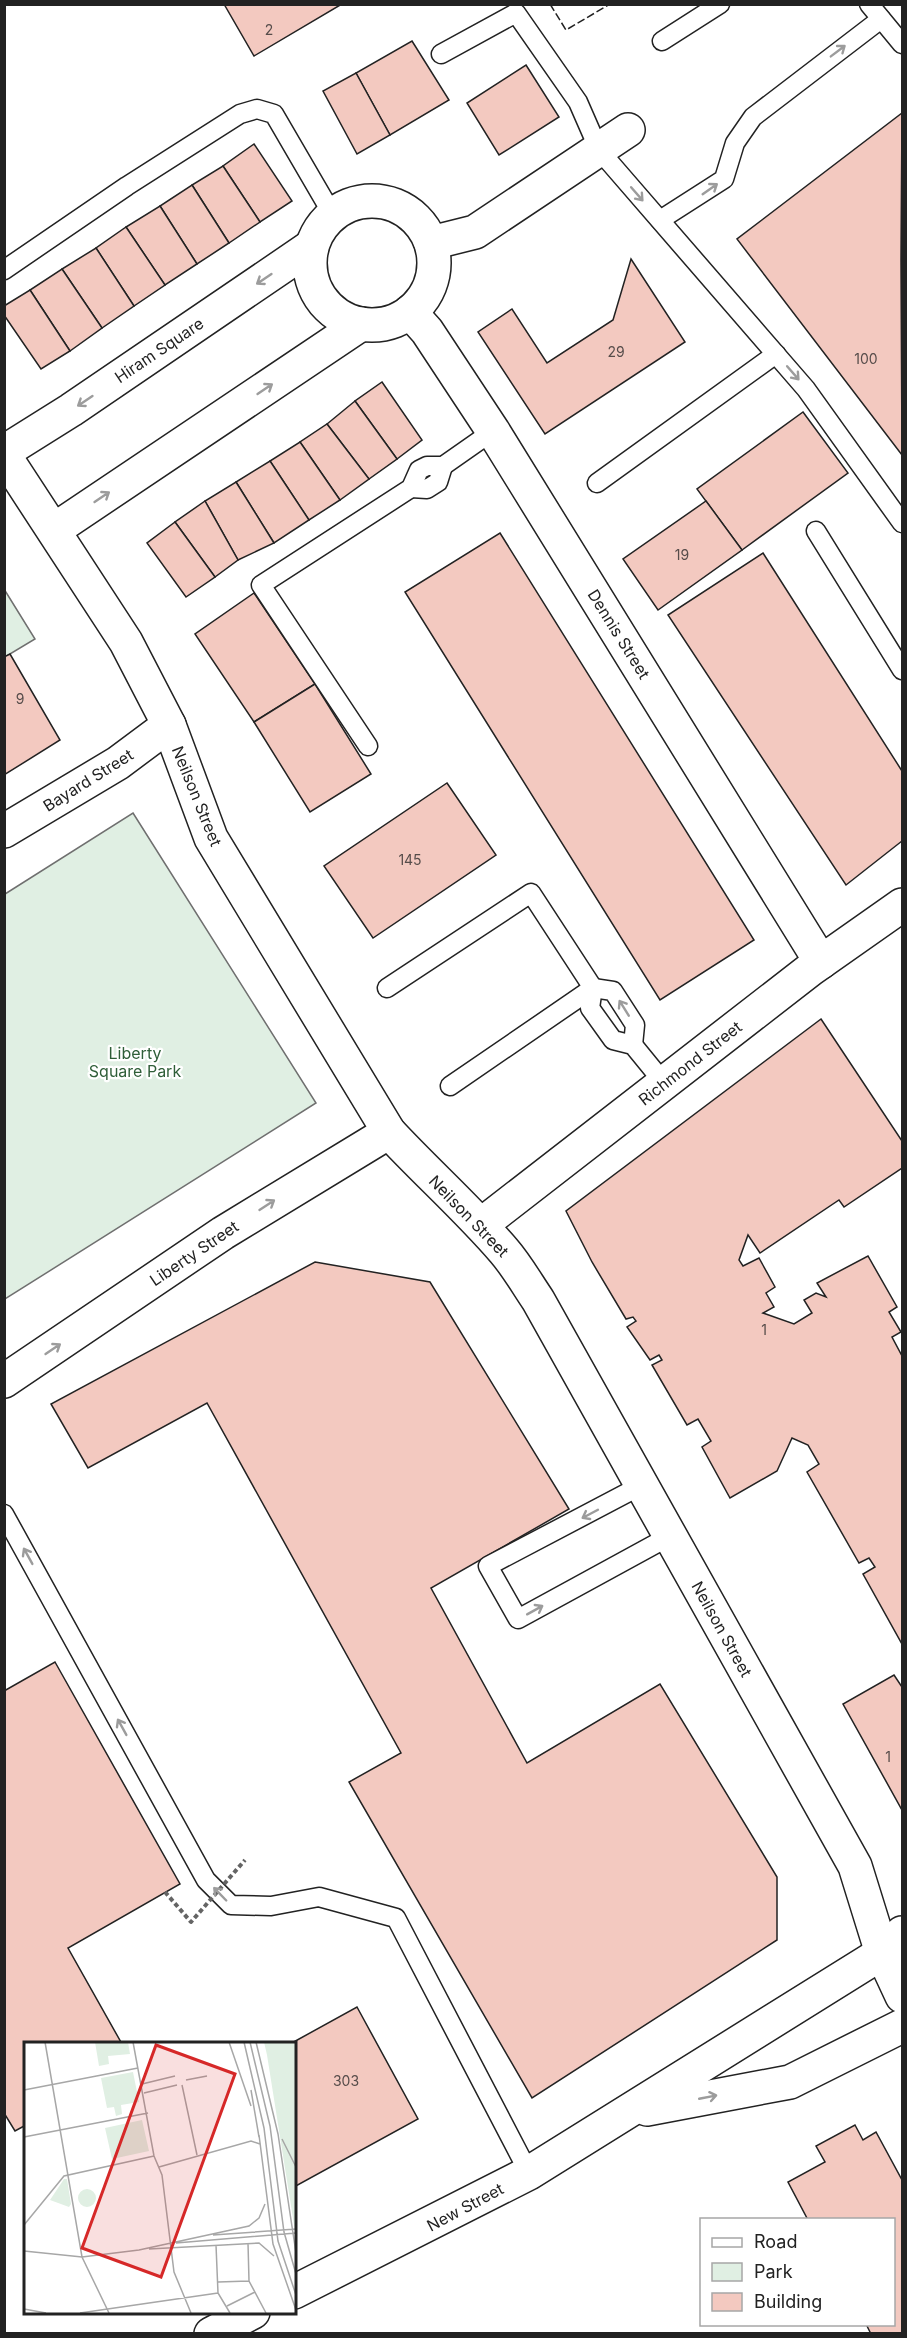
<svg xmlns="http://www.w3.org/2000/svg" width="907" height="2338" font-family="Inter,sans-serif">
  <rect width="100%" height="100%" fill="#fff"/>
  <g fill="#e0efe3" stroke="#6f6f6f" stroke-width="1.5">
    <path d="M4 589 35 639 5 657H4Z"/>
    <path d="M133 813 316 1103 5 1299V894Z"/>
  </g>
  <g fill="#f3c9c0" stroke="#222" stroke-width="1.5">
    <path d="M224 4H342L254 56Z"/>
    <path d="M412 41 449 100 390 135 356 73Z"/>
    <path d="M526 65 559 117 499 155 467 103Z"/>
    <path d="M356 73 390 135 357 154 323 91Z"/>
    <path d="M902 113 901 260 902 455 737 239Z"/>
    <path d="M254 144 292 201 260 222 223 166Z"/>
    <path d="M223 166 260 222 229 243 192 185Z"/>
    <path d="M192 185 229 243 197 264 160 206Z"/>
    <path d="M160 206 197 264 165 285 126 227Z"/>
    <path d="M126 227 165 285 134 306 96 248Z"/>
    <path d="M96 248 134 306 102 328 62 269Z"/>
    <path d="M631 259 685 342 545 434 478 332 512 309 547 363 613 320Z"/>
    <path d="M62 269 102 328 70 351 30 290Z"/>
    <path d="M30 290 70 351 41 369 4 315V306Z"/>
    <path d="M382 382 422 440 397 459 355 401Z"/>
    <path d="M355 401 397 459 369 479 327 424Z"/>
    <path d="M803 412 848 473 742 550 697 489Z"/>
    <path d="M327 424 369 479 340 500 300 442Z"/>
    <path d="M300 442 340 500 309 520 270 461Z"/>
    <path d="M270 461 309 520 274 543 236 482Z"/>
    <path d="M236 482 274 543 238 560 205 501Z"/>
    <path d="M205 501 238 560 215 577 175 522Z"/>
    <path d="M706 501 742 550 658 610 623 559Z"/>
    <path d="M175 522 215 577 186 597 147 543Z"/>
    <path d="M500 533 754 940 660 1000 405 592Z"/>
    <path d="M763 553 902 771V841L846 885 668 615Z"/>
    <path d="M254 593 315 684 254 722 195 634Z"/>
    <path d="M10 654 60 740 4 775V657Z"/>
    <path d="M315 684 371 774 310 812 254 722Z"/>
    <path d="M447 783 496 855 373 938 324 866Z"/>
    <path d="M821 1019 902 1141V1168L844 1207 839 1200 760 1253 748 1235 739 1260 743 1266 759 1258 775 1287 766 1293 774 1307 763 1313 794 1324 812 1313 804 1300 816 1293 826 1297 817 1283 868 1256 897 1307 889 1312 901 1332 892 1337 902 1356V1644L863 1574 875 1567 869 1558 859 1563 807 1472 819 1464 808 1445 792 1438 777 1471 730 1498 702 1447 711 1441 698 1419 687 1425 652 1365 662 1360 659 1355 650 1360 627 1327 636 1321 633 1317 626 1319 592 1262 566 1211Z"/>
    <path d="M315 1262 430 1282 569 1509 431 1588 527 1763 660 1684 777 1877V1940L532 2098 349 1782 401 1753 207 1403 88 1468 51 1404Z"/>
    <path d="M55 1662 180 1884 68 1948 122 2044H26V2125L15 2131 4 2113V1691Z"/>
    <path d="M894 1675 902 1687V1810L843 1704Z"/>
    <path d="M357 2007 418 2119 294 2187V2044H290Z"/>
    <path d="M855 2125 863 2140 876 2132 902 2180V2334H871L866 2324H894V2220H808L788 2182 825 2162 816 2146Z"/>
  </g>
  <g fill="none" stroke-linecap="round" stroke-linejoin="round">
    <defs>
      <g id="lane">
        <path d="M869 4 902 44"/>
        <path d="M662 41 720 4"/>
        <path d="M441 54 516 13 578 102 599 150 806 389 902 523"/>
        <path d="M660 220 724 179 735 143 753 117 881 19"/>
        <path d="M4 270 127 186 240 114 257 109 274 114 327 205 345 207"/>
        <path d="M597 483 776 354"/>
        <path d="M411 488 427 489 438 482 443 466"/>
        <path d="M816 531 902 670"/>
        <path d="M368 746 261 585 411 488 419 470 427 466H443L493 431"/>
        <path d="M387 988 531 893 593 988 590 1008 613 1040 633 1045 664 1083"/>
        <path d="M450 1086 593 988 613 991 635 1025 633 1045"/>
        <path d="M642 1485 488 1566 518 1619 670 1536"/>
        <path d="M4 1514 206 1880 231 1905 271 1906 319 1897 396 1918 529 2173"/>
      </g>
      <g id="street">
        <circle cx="372" cy="263" r="62"/>
        <path d="M431 243 475 232 628 130"/>
        <path d="M410 312 427 331 493 431 821 962"/>
        <path d="M4 452 71 410 312 246"/>
        <path d="M4 455 126 642 169 725 211 838 389 1132C426 1172 468 1209 504 1251 517 1266 527 1284 538 1300L855 1866 882 1953 902 1996"/>
        <path d="M54 530 361 324"/>
        <path d="M4 831 118 763 169 725"/>
        <path d="M481 1225 811 969 902 905"/>
        <path d="M4 1381 223 1233 389 1132"/>
      </g>
      <g id="secondary">
        <path d="M647 2109 790 2082 902 2026"/>
        <path d="M294 2292 529 2173 882 1953 902 1933"/>
        <path d="M211 2334 253 2312"/>
      </g>
    </defs>
    <use href="#lane" stroke="#222" stroke-width="21"/>
    <use href="#street" stroke="#222" stroke-width="36"/>
    <use href="#secondary" stroke="#222" stroke-width="36"/>
    <use href="#lane" stroke="#fff" stroke-width="18"/>
    <use href="#street" stroke="#fff" stroke-width="33"/>
    <use href="#secondary" stroke="#fff" stroke-width="33"/>
    <path stroke="#646464" stroke-width="4" stroke-dasharray="4.5 3" stroke-linecap="butt" d="M165 1892 191 1922 245 1860"/>
    <path stroke="#222" stroke-width="1.5" stroke-dasharray="8 3" stroke-linecap="butt" d="M550 4 566 30 610 4"/>
  </g>
  <defs><path id="oneway-shaft" d="M-6 0H5M1.5-3L5.5 0L1.5 3" fill="none" stroke-width="1.6" stroke-linecap="round" stroke-linejoin="round" transform="scale(1.5)"/></defs>
  <g stroke="#9c9c9c">
    <use href="#oneway-shaft" transform="translate(838 51) rotate(-37)"/>
    <use href="#oneway-shaft" transform="translate(710 189) rotate(-35)"/>
    <use href="#oneway-shaft" transform="translate(637 194) rotate(49)"/>
    <use href="#oneway-shaft" transform="translate(264 279) rotate(146)"/>
    <use href="#oneway-shaft" transform="translate(793 373) rotate(49)"/>
    <use href="#oneway-shaft" transform="translate(265 389) rotate(-34)"/>
    <use href="#oneway-shaft" transform="translate(85 401) rotate(146)"/>
    <use href="#oneway-shaft" transform="translate(102 497) rotate(-34)"/>
    <use href="#oneway-shaft" transform="translate(624 1008) rotate(-122)"/>
    <use href="#oneway-shaft" transform="translate(267 1205) rotate(-33)"/>
    <use href="#oneway-shaft" transform="translate(53 1349) rotate(-34)"/>
    <use href="#oneway-shaft" transform="translate(590 1514) rotate(152)"/>
    <use href="#oneway-shaft" transform="translate(28 1556) rotate(-119)"/>
    <use href="#oneway-shaft" transform="translate(535 1610) rotate(-29)"/>
    <use href="#oneway-shaft" transform="translate(122 1727) rotate(-119)"/>
    <use href="#oneway-shaft" transform="translate(220 1894) rotate(-134)"/>
    <use href="#oneway-shaft" transform="translate(708 2097) rotate(-11)"/>
  </g>
  <g text-anchor="middle" stroke-width="4.5" stroke-linejoin="round" paint-order="stroke">
    <g font-size="14" fill="#564c4a">
      <text x="269" y="35">2</text>
      <text x="616" y="357">29</text>
      <text x="866" y="364">100</text>
      <text x="682" y="560">19</text>
      <text x="20" y="704">9</text>
      <text x="410" y="865">145</text>
      <text x="764" y="1335">1</text>
      <text x="888" y="1762">1</text>
      <text x="346" y="2086">303</text>
    </g>
    <g font-size="16" fill="#222" stroke="#fff">
      <text transform="translate(159 350) rotate(-34)" y="6">Hiram Square</text>
      <text transform="translate(619 634) rotate(58)" y="6">Dennis Street</text>
      <text transform="translate(88 780) rotate(-32)" y="6">Bayard Street</text>
      <text transform="translate(197 796) rotate(68)" y="6">Neilson Street</text>
      <text transform="translate(690 1063) rotate(-38)" y="6">Richmond Street</text>
      <text transform="translate(469 1216) rotate(46)" y="6">Neilson Street</text>
      <text transform="translate(194 1253) rotate(-34)" y="6">Liberty Street</text>
      <text transform="translate(722 1629) rotate(61)" y="6">Neilson Street</text>
      <text transform="translate(465 2207) rotate(-28)" y="6">New Street</text>
    </g>
    <g font-size="16" fill="#2f5e38" stroke="#fff">
      <text x="135" y="1059">Liberty<tspan x="135" dy="18">Square Park</tspan></text>
    </g>
  </g>
  <g transform="translate(24 2042)">
    <rect width="272" height="272" fill="#fff"/>
    <path d="M71 0H104L106 12 84 14 85 22 75 24ZM240 0H271V189L243 13ZM109 30 115 60 97 63 98 72 92 74 90 65 83 66 77 36ZM118 78 125 109 88 117 81 86ZM40 137H43L47 162 45 165 26 158ZM54 156a9 9 0 1 1 18 0a9 9 0 1 1-18 0Z" fill="#e0efe3"/>
    <path fill="none" stroke="#a7a7a7" stroke-width="1.5" d="M21 0 58 215 85 271M109 0 130 114 138 133 150 230 167 271M205 0 227 64M220 0 240 86 254 199 272 253M226 0 246 84 260 190 272 232M232 0 254 92 272 211M162 38 183 34M118 42 151 34M158 43 173 113M0 48 114 26M227 48 235 95M120 51 153 43M235 93 249 202 272 268M0 95 124 71M258 97 272 125M135 125 227 99 236 102M0 183 40 134 130 114M189 193 272 187M152 201 272 191M224 201 225 239 242 271M192 203 194 251 206 271M125 207 235 201 250 214M0 209 58 215 115 208 225 184 235 176 241 162M194 240 225 239M203 264 231 250M0 267 22 271M56 271 194 251"/>
    <path fill="#d62828" fill-opacity="0.15" stroke="#d62828" stroke-width="3" d="M132 3 211 32 137 235 58 206Z"/>
    <rect width="272" height="272" fill="none" stroke="#222" stroke-width="3"/>
  </g>
  <rect width="907" height="2338" fill="none" stroke="#222222" stroke-width="12"/>
  <rect x="700" y="2218" width="195" height="108" fill="#ffffff" stroke="#a7a7a7" stroke-width="1.5"/>
  <rect x="712" y="2238" width="30" height="9" fill="#ffffff" stroke="#a7a7a7" stroke-width="1.5"/>
  <text x="754" y="2248" font-size="18" fill="#222222">Road</text>
  <rect x="712" y="2263" width="30" height="18" fill="#e0efe3" stroke="#a7a7a7" stroke-width="1.5"/>
  <text x="754" y="2278" font-size="18" fill="#222222">Park</text>
  <rect x="712" y="2293" width="30" height="18" fill="#f3c9c0" stroke="#a7a7a7" stroke-width="1.5"/>
  <text x="754" y="2308" font-size="18" fill="#222222">Building</text>
</svg>
